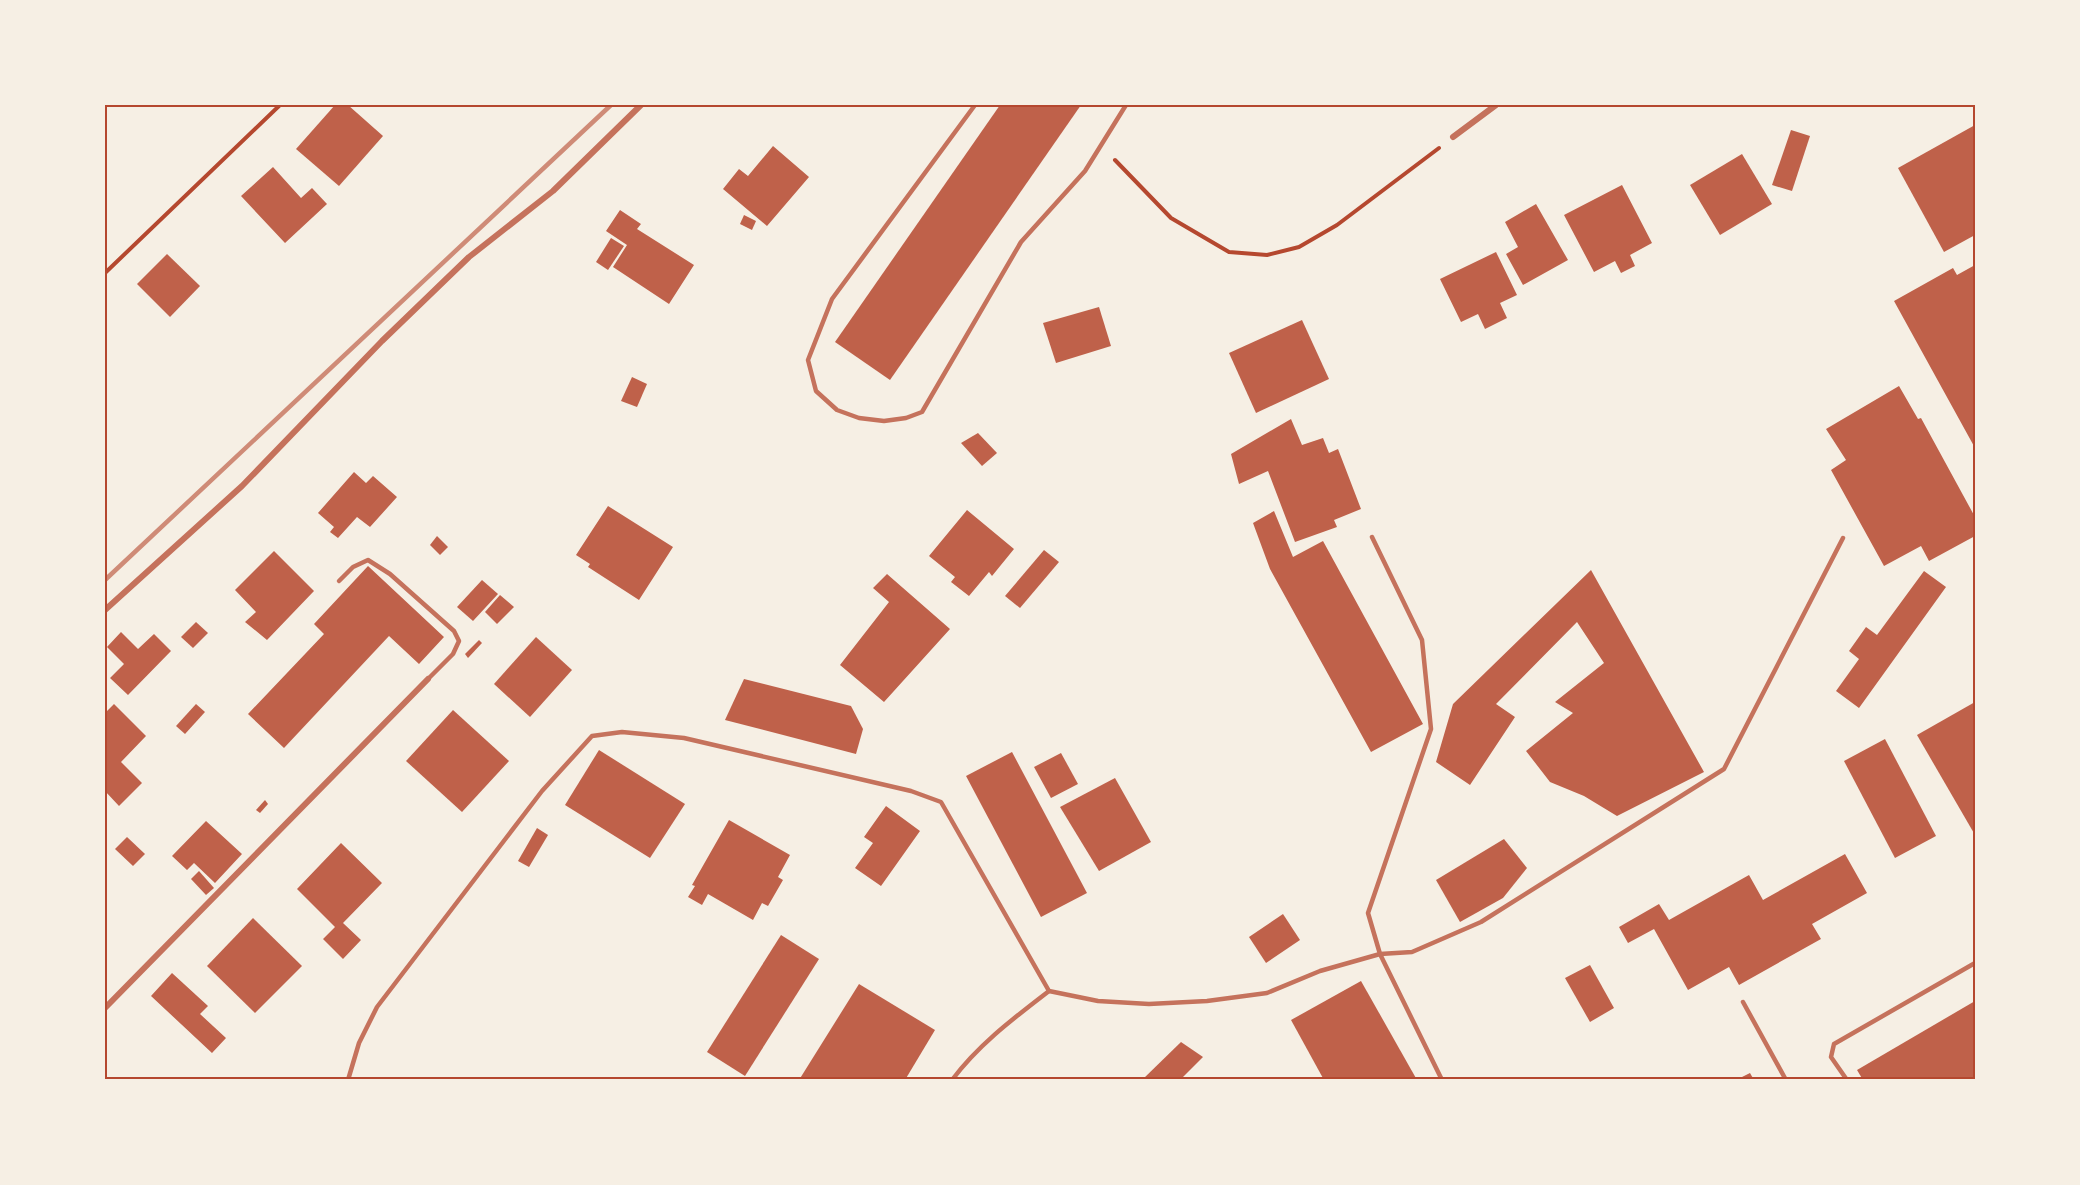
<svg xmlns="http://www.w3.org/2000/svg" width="2080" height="1185" font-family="'Exo 2',sans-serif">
  <rect width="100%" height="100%" fill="#f6efe4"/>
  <g fill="#bf614a">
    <path d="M335 105H348L383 136 339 186 296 149Z"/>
    <path d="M1000 105H1081L890 380 835 342Z"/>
    <path d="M1975 125V235L1944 252 1898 168Z"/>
    <path d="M1791 130 1810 136 1792 191 1772 185Z"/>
    <path d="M773 146 809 177 767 226 723 189 739 169 748 176Z"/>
    <path d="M1742 154 1772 204 1720 235 1690 185Z"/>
    <path d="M273 167 301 198 312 188 327 204 285 243 241 196Z"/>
    <path d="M1622 185 1652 243 1630 255 1635 266 1621 273 1615 261 1594 272 1564 215Z"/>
    <path d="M1536 204 1568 260 1523 285 1506 254 1518 247 1505 222Z"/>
    <path d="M620 210 641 224 637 229 694 265 669 304 613 267 627 245 606 231Z"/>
    <path d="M744 215 756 221 752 230 740 224Z"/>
    <path d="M611 238 624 246 608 270 596 262Z"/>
    <path d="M1496 252 1517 295 1500 303 1507 318 1485 329 1478 314 1461 322 1440 279Z"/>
    <path d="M167 254 200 286 170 317 137 284Z"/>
    <path d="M1975 265V448L1894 301 1953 268 1957 275Z"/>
    <path d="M1099 307 1111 346 1056 363 1043 323Z"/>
    <path d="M1302 320 1329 379 1256 413 1229 353Z"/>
    <path d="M632 377 647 384 637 407 621 401Z"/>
    <path d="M1899 386 1918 419 1921 418 1975 517V536L1929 561 1921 546 1884 566 1831 470 1846 460 1826 429Z"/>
    <path d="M1291 419 1302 445 1323 438 1329 453 1338 449 1361 509 1334 520 1337 527 1295 542 1268 471 1239 484 1231 454Z"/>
    <path d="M978 433 997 453 982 466 961 443Z"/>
    <path d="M354 472 366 483 373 476 397 497 370 527 357 517 338 538 330 532 334 527 318 513Z"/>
    <path d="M608 506 673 547 639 600 588 567 590 564 576 555Z"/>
    <path d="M967 510 1014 549 992 576 989 572 969 596 951 582 955 577 929 556Z"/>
    <path d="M1274 511 1293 557 1323 541 1423 724 1371 752 1270 569 1253 523Z"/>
    <path d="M437 536 448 547 440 555 430 545Z"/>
    <path d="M1044 550 1059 562 1020 608 1005 596Z"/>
    <path d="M274 551 314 591 267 640 245 622 256 612 235 590Z"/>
    <path d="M368 566 444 637 419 664 389 636 284 748 248 714 324 634 314 624Z"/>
    <path d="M1591 570 1704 772 1617 816 1584 796 1550 782 1526 751 1573 713 1555 702 1604 663 1577 622 1496 704 1515 717 1470 785 1436 762 1453 704Z"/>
    <path d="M1924 571 1946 587 1859 708 1836 691 1859 659 1849 651 1866 627 1877 635Z"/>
    <path d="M887 574 950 629 884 702 840 665 889 602 873 588Z"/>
    <path d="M482 580 498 594 473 621 457 607Z"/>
    <path d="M500 595 514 607 497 624 485 612Z"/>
    <path d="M196 622 208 633 193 648 181 637Z"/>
    <path d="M121 632 138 649 154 634 171 651 128 695 110 678 124 664 107 647Z"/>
    <path d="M536 637 572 670 530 717 494 684Z"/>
    <path d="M479 640 482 643 468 658 465 654Z"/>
    <path d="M744 679 851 706 863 729 856 754 725 720Z"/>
    <path d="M1975 702V835L1917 735Z"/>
    <path d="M114 704 146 736 121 762 142 783 119 806 105 791V713Z"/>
    <path d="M196 704 205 712 185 734 176 726Z"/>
    <path d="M453 710 509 761 462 812 406 761Z"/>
    <path d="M1885 739 1936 836 1895 858 1844 761Z"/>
    <path d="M599 750 685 804 650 858 565 805Z"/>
    <path d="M1012 752 1087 893 1041 917 966 776Z"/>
    <path d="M1061 753 1078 784 1051 798 1034 767Z"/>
    <path d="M1115 778 1151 842 1099 871 1060 807Z"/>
    <path d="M265 800 268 804 260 813 256 810Z"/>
    <path d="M886 806 920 831 881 886 855 868 873 843 864 837Z"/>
    <path d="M729 820 790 855 778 877 783 880 768 906 762 903 753 920 708 894 702 905 688 897 695 886 692 885Z"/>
    <path d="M206 821 242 854 215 883 194 863 187 870 172 856Z"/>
    <path d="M537 828 548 835 529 867 518 861Z"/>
    <path d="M127 837 145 854 133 866 115 849Z"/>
    <path d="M1504 839 1527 868 1503 898 1460 922 1436 880Z"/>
    <path d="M341 843 382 883 343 923 361 940 343 959 323 939 335 927 297 889Z"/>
    <path d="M1845 854 1867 893 1812 924 1821 939 1739 985 1729 967 1688 990 1654 929 1628 943 1619 927 1659 904 1669 920 1749 875 1763 900Z"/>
    <path d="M199 871 214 888 206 895 191 879Z"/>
    <path d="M1283 914 1300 940 1266 963 1249 937Z"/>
    <path d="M253 918 302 966 255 1013 207 966Z"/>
    <path d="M781 935 819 959 745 1076 707 1052Z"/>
    <path d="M1590 965 1614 1008 1590 1022 1565 978Z"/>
    <path d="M172 973 208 1006 200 1014 226 1038 212 1053 151 996Z"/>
    <path d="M1361 981 1417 1080H1324L1291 1020Z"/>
    <path d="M859 984 935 1030 905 1080H799Z"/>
    <path d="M1975 1001V1080H1863L1857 1070Z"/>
    <path d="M1181 1042 1203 1057 1180 1080H1142Z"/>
    <path d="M1750 1073 1754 1080H1736Z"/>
  </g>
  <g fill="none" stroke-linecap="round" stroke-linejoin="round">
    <g stroke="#b5482f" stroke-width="4">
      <path d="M1115 160 1171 218 1229 252 1267 255 1299 247 1337 225 1439 148"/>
      <path d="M105 273 280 105"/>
    </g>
    <g stroke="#c5725c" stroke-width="4.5">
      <path d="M975 105 832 299 808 360 816 391 837 410 859 418 884 421 906 418 922 412 1021 242 1085 171 1126 105"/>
      <path d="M1372 537 1422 640 1431 729 1368 913 1380 954 1442 1080"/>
      <path d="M339 581 353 567 368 560 390 574 454 631 459 641 453 654 428 679"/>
      <path d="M1743 1002 1786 1080"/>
      <path d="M348 1080 359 1043 377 1007 542 791 592 736 622 732 684 738 911 791 941 802 1049 991 1098 1001 1149 1004 1207 1001 1267 993 1320 971 1380 954 1412 952 1481 922 1724 769 1843 538"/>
      <path d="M952 1080C979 1044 1014 1018 1049 991"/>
      <path d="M1847 1080 1831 1057 1834 1044 1975 963"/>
    </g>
    <g stroke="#c5725c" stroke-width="6">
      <path d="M1453 137 1496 105"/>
      <path d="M105 610 242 486 382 341 469 257 553 191 641 105"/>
      <path d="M105 1008 428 679"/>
    </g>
    <path stroke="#cf8b77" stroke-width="4.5" d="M105 580 611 105"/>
  </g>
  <rect width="2080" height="1185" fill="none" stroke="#f6efe4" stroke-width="213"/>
  <rect x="106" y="106" width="1868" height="972" fill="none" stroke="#b5482f" stroke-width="2"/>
</svg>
